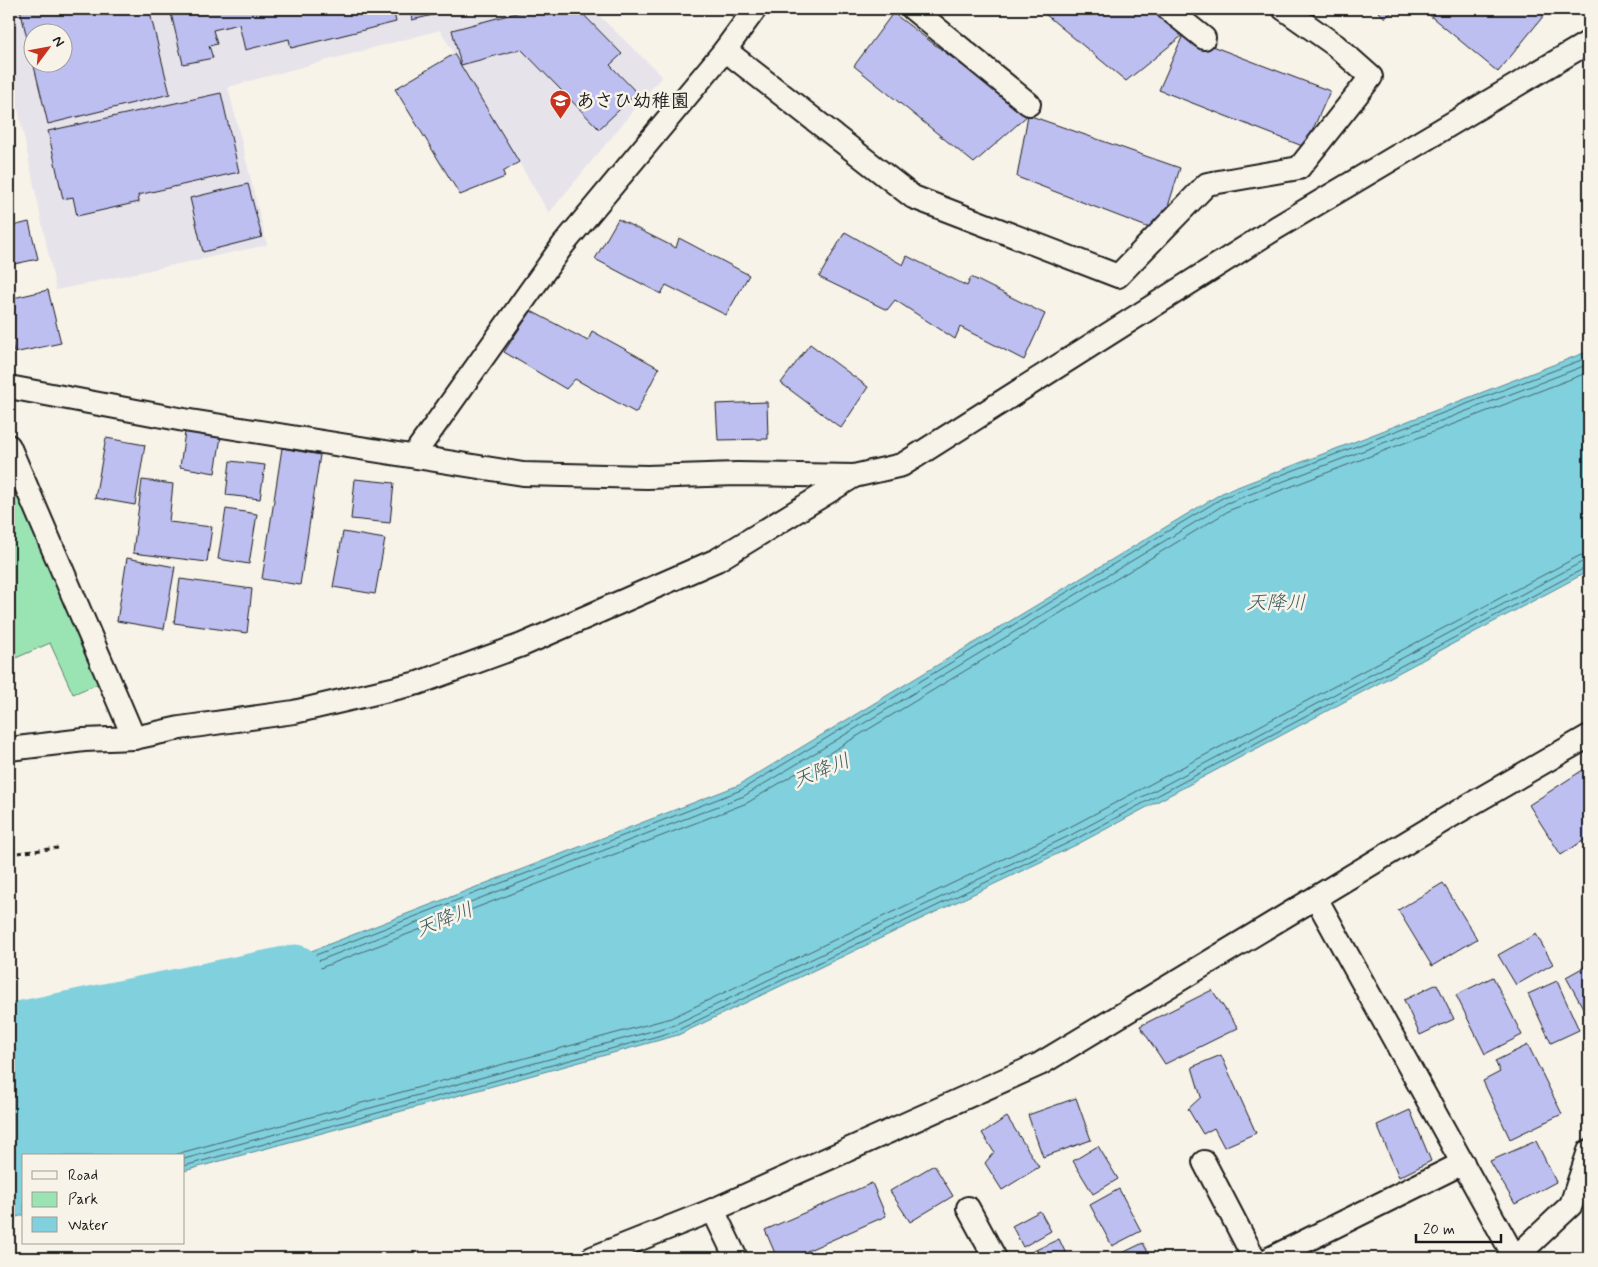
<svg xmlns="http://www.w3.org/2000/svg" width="1598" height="1267" font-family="Mynerve,'Klee One',sans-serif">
  <rect width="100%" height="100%" fill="#f7f3e8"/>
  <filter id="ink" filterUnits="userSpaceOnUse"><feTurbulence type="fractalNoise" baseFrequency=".02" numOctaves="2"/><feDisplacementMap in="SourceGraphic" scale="10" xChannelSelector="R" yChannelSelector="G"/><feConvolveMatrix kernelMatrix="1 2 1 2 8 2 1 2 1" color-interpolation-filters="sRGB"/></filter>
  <g filter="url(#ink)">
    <path fill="#e6e3eb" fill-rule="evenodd" d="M9 9H592L662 76 549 213 440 30 228 87 267 245 56 290 18 109 9 110ZM32 32H62V62H32Z"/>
    <path fill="#9ae4b4" stroke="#5b8068" d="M9 470 107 680 73 694 50 643 9 661Z"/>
    <path fill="#81d0dd" stroke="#598890" d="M1589 351V571L1076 845 678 1035 184 1171V1156H24V1215L9 1219V1028L203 993 739 785 1222 493Z"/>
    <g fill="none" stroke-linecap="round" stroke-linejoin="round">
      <g stroke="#446469" stroke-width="1">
        <path d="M9 1033 205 998 741 790 1224 497 1589 357"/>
        <path d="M9 1039 207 1004 744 796 1227 503 1589 364"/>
        <path d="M9 1046 209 1011 747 803 1230 510 1589 372"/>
        <path d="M173 1156 180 1153 671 1018 1068 828 1579 556 1589 553"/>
        <path d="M184 1159 674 1025 1071 835 1582 562 1589 561"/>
        <path d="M184 1166 676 1031 1074 840 1585 568 1589 567"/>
      </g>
      <path stroke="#81d0dd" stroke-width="51" d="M9 1029 295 970"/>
    </g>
    <g fill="#bdbff1" stroke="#1c1c1c">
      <path d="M20 9H149L170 94 48 124 33 62H62V32H32V59Z"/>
      <path d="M170 9H393L396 22 291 48 289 39 245 50 239 24 213 30 217 44 209 46 213 58 183 64Z"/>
      <path d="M410 9H458L412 20Z"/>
      <path d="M531 9H540L547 16 555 9H578L622 54 610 65 637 93 599 129 521 49 461 65 452 30Z"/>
      <path d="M1039 9H1150L1183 35 1126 81Z"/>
      <path d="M1376 9H1396L1385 18Z"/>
      <path d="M1422 9H1538L1545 14 1498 72Z"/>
      <path d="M893 13 1028 115 974 163 854 66Z"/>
      <path d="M1183 35 1330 91 1305 147 1159 90Z"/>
      <path d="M454 54 519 162 503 172 505 177 460 195 395 89Z"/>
      <path d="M221 93 239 172 138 195 139 202 77 216 73 197 63 199 48 131Z"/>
      <path d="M1028 115 1180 168 1160 232 1017 177Z"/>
      <path d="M248 184 262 237 203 252 190 198Z"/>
      <path d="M618 219 676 248 679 238 749 275 726 315 666 285 661 294 595 259Z"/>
      <path d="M29 222 38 259 9 265V227Z"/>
      <path d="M845 232 903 265 907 256 967 286 971 277 1045 314 1024 360 960 327 955 339 895 300 887 310 819 277Z"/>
      <path d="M48 290 61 343 14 353 9 329V299Z"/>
      <path d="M531 311 588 341 592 331 659 368 636 413 575 379 566 389 504 352Z"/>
      <path d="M810 344 868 387 841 428 781 383Z"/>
      <path d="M767 402 768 439 718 440 716 404Z"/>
      <path d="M185 432 221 437 215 473 180 467Z"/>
      <path d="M106 438 145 445 135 505 95 498Z"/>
      <path d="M282 448 320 455 300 585 262 579Z"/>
      <path d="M230 461 265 465 260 499 226 495Z"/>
      <path d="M355 479 394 483 390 523 351 519Z"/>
      <path d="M142 480 173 484 169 522 212 527 207 562 133 553Z"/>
      <path d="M226 509 257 514 249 564 218 559Z"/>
      <path d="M343 532 385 539 375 594 333 587Z"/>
      <path d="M127 558 175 567 164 629 117 621Z"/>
      <path d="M180 579 252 589 247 633 174 623Z"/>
      <path d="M1589 766V837L1561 855 1529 805Z"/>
      <path d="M1443 883 1477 939 1432 966 1398 910Z"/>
      <path d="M1536 934 1553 964 1516 985 1498 955Z"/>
      <path d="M1584 967 1589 976 1588 1017 1566 977Z"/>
      <path d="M1493 977 1522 1035 1485 1054 1456 995Z"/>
      <path d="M1557 981 1579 1030 1551 1043 1528 994Z"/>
      <path d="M1437 984 1454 1019 1420 1035 1404 1000Z"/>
      <path d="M1212 990 1238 1028 1165 1064 1140 1026Z"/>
      <path d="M1528 1045 1562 1114 1510 1139 1483 1081 1500 1072 1495 1061Z"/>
      <path d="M1221 1055 1256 1133 1224 1147 1214 1128 1203 1134 1188 1109 1201 1097 1192 1067Z"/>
      <path d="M1076 1098 1091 1140 1043 1157 1028 1115Z"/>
      <path d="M1410 1110 1431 1161 1399 1177 1377 1125Z"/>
      <path d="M1007 1117 1039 1167 1002 1190 985 1163 994 1152 982 1133Z"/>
      <path d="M1536 1141 1556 1182 1515 1204 1490 1161Z"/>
      <path d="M1098 1146 1118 1179 1093 1194 1073 1161Z"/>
      <path d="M934 1165 953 1196 910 1222 890 1191Z"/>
      <path d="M872 1183 886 1216 791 1258H777L765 1230Z"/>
      <path d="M1119 1189 1141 1231 1112 1246 1090 1205Z"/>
      <path d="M1040 1211 1051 1231 1023 1247 1012 1226Z"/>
      <path d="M1059 1239 1068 1258H1019Z"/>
      <path d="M1143 1243 1151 1258H1112Z"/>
    </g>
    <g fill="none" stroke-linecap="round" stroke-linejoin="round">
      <defs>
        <g id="street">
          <path d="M913 9 1029 104"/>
          <path d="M1168 9 1204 38"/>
          <path d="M725 50 913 197 1118 276 1207 184 1299 168 1371 77 1335 45 1284 9"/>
          <path d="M9 387 184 420 523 474 647 477 737 474 854 476 902 465 1276 228 1589 42"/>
          <path d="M9 446 134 738"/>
          <path d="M413 456 563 245 725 50 755 9"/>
          <path d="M9 749 84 740 134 738 180 728 294 712 418 683 522 645 717 560 854 476"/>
          <path d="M1316 898 1515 1258"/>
          <path d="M1204 1162 1254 1258"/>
          <path d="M968 1208 995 1258"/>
          <path d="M713 1210 736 1258"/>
          <path d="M592 1258 713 1210 1040 1064 1454 814 1589 736"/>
          <path d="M1271 1258 1463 1163"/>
          <path d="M1515 1258 1571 1205 1589 1151"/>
        </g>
      </defs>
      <use href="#street" stroke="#1c1c1c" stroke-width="26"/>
      <path stroke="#1c1c1c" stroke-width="3" stroke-dasharray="5 4" stroke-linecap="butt" d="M9 854 58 848"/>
      <use href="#street" stroke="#f7f3e8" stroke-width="22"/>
    </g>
  </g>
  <defs>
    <symbol id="school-pin" viewBox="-11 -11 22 30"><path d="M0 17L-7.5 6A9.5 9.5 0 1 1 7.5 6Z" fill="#c8321e" stroke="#f7f3e8"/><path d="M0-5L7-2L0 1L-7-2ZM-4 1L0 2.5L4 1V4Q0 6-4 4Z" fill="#fff"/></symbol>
  </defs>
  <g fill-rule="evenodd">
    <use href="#school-pin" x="548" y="88" width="25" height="34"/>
  </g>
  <g text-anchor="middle" stroke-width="5" stroke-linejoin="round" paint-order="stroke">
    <g font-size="19" font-weight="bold" fill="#1c1c1c" stroke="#f7f3e8" text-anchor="start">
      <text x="576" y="107">あさひ幼稚園</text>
    </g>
    <g font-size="20" font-style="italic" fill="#3f5b60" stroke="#f7f3e8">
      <text x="1276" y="609">天降川</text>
      <text transform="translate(821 770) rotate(-22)" y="7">天降川</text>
      <text transform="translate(444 919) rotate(-22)" y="7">天降川</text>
    </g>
  </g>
  <rect width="1598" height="1267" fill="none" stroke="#f7f3e8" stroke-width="30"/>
  <rect x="15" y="15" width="1568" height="1237" fill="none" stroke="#1c1c1c" stroke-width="2" filter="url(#ink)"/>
  <rect x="22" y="1154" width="162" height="90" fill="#f7f3e8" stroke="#9f9d96"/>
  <rect x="32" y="1171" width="25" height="8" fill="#f7f3e8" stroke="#9f9d96"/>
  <text x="68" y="1180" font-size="15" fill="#1c1c1c">Road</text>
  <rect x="32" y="1192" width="25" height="15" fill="#9ae4b4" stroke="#9f9d96"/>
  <text x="68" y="1204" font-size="15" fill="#1c1c1c">Park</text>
  <rect x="32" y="1217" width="25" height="15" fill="#81d0dd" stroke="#9f9d96"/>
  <text x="68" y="1230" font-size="15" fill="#1c1c1c">Water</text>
  <g transform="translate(48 48) rotate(58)"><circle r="24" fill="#f7f3e8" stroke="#9f9d96"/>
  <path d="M0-4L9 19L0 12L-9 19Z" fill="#c8321e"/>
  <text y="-8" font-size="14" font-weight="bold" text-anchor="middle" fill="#1c1c1c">N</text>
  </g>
  <path d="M1416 1234v8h85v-8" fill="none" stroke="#1c1c1c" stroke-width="2.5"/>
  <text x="1423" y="1234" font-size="15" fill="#1c1c1c" stroke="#f7f3e8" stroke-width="4" paint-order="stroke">20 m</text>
</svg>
